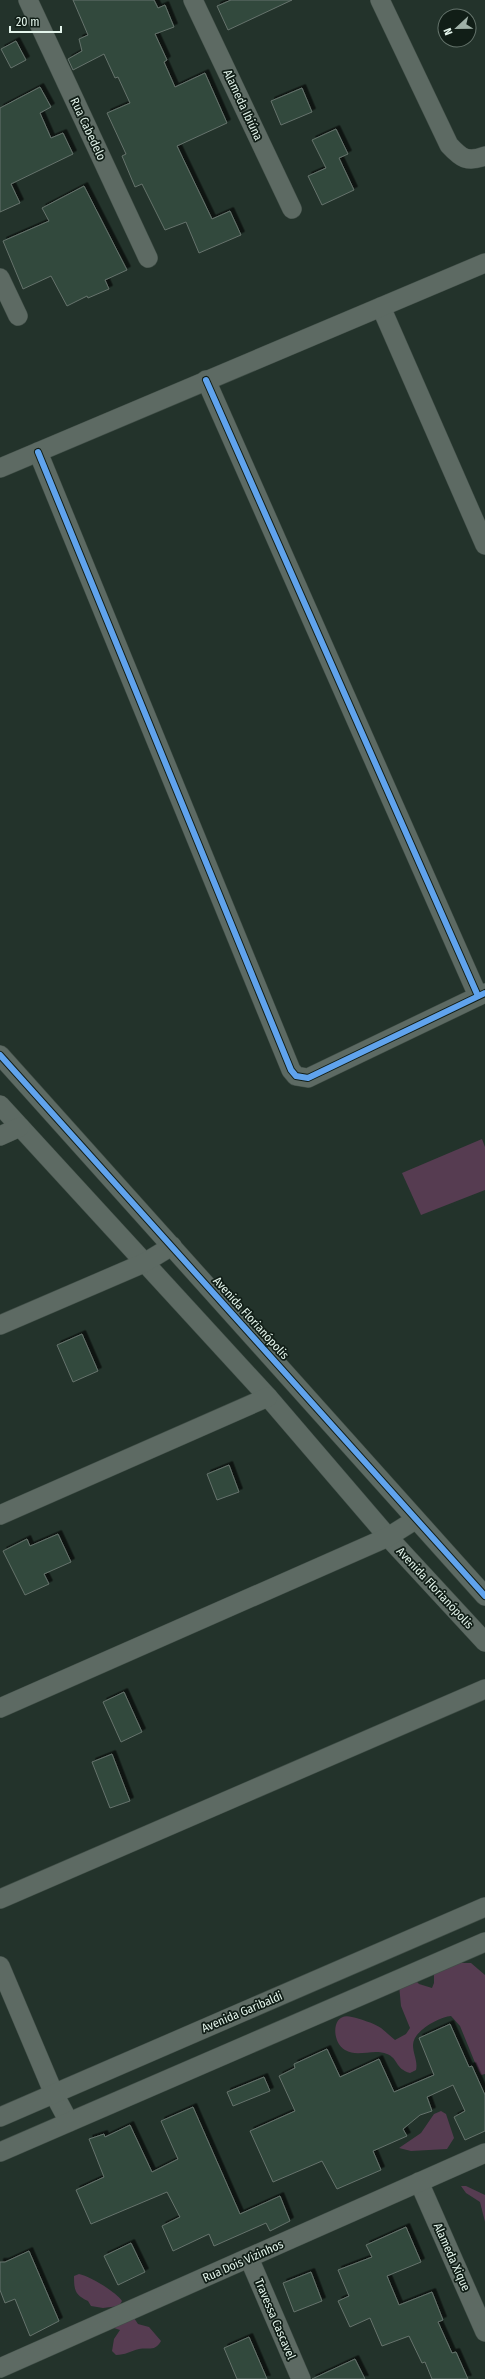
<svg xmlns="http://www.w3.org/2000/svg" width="485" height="2379" font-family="'Fira Sans Condensed',sans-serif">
  <defs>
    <filter id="shadow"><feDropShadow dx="3.5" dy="-3.5" stdDeviation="0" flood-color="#0009"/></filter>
  </defs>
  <rect width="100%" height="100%" fill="#23332b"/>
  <g fill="#563c51">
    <path d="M482 1139 485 1147V1190L421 1215 402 1173Z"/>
    <path d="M459 1963H471L485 1975V2074L481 2075 478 2070 460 2026 451 2016C439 2017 413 2031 413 2045 413 2054 418 2061 416 2070L410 2073C395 2069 398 2058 387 2054 373 2048 358 2058 345 2050 331 2042 331 2011 352 2017 360 2019 374 2023 381 2028 386 2032 390 2036 395 2040L406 2034 410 2028 401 2006 399 1985 415 1980 419 1984 432 1988 434 1983V1972Z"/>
    <path d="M441 2111 446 2114 454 2138 447 2149 411 2151 399 2148 421 2133 434 2114Z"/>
    <path d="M461 2186H466L485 2195V2222L480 2202 466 2193Z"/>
    <path d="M79 2274C90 2276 116 2292 122 2301L119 2306 103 2308 91 2306 88 2301C75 2295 74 2290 74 2276Z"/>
    <path d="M134 2318 138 2324 149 2327 161 2341C155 2352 149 2347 139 2349 131 2351 125 2355 116 2355L112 2351 114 2339 120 2330 114 2328 113 2322Z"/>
  </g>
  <g fill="#31493e" stroke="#66736c" filter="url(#shadow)">
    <path d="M73 0H154L158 8 165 5 174 27 155 34 167 60 164 62 175 87 205 73 227 123 177 146 212 219 230 211 241 235 199 253 186 222 165 230 142 184 135 187 122 156 126 154 107 113 130 103 118 77 115 78 104 54 73 70 68 59 82 51 79 39 88 35Z"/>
    <path d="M231 0H292L228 30 217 6Z"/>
    <path d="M16 41 26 60 11 68 1 49Z"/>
    <path d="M40 87 51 107 40 113 51 138 63 133 73 154 11 184 20 203 0 212V108Z"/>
    <path d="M302 88 312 112 281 125 271 101Z"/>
    <path d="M336 129 348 154 339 158 354 190 322 205 308 176 326 168 312 140Z"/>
    <path d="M84 186 127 270 105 280 109 289 88 298 87 296 67 306 51 276 23 289 3 241 49 221 42 208Z"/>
    <path d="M82 1334 98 1371 73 1382 57 1345Z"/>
    <path d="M229 1465 239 1492 217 1500 207 1474Z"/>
    <path d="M58 1534 71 1562 44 1574 49 1584 25 1595 3 1551 27 1539 30 1546Z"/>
    <path d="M124 1692 142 1732 121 1742 103 1702Z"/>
    <path d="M112 1754 130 1801 110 1808 92 1762Z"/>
    <path d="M450 2024 469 2067 472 2066 485 2095V2131L465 2140 454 2117 465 2111 453 2085 427 2097 432 2111 420 2115 403 2129 407 2136 373 2151 381 2170 337 2189 322 2161 273 2182 250 2131 295 2111 279 2076 295 2068 294 2064 327 2049 340 2077 379 2059 394 2092 434 2075 419 2038Z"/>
    <path d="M264 2077 270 2091 233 2106 227 2092Z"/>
    <path d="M193 2107 240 2214 280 2196 290 2221 270 2231 266 2223 214 2246 209 2234 173 2251 162 2226 180 2217 167 2192 91 2224 76 2190 104 2177 89 2139 104 2134 105 2137 130 2125 152 2172 178 2159 161 2121Z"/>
    <path d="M406 2227 421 2262 387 2276 399 2305 432 2292 443 2320 438 2322 452 2353 456 2352 468 2379H432L425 2362 422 2363 409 2336 382 2346 370 2318 350 2327 338 2301 349 2296 338 2270 372 2257 366 2245Z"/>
    <path d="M131 2243 145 2272 118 2285 104 2256Z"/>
    <path d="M29 2251 59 2321 30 2336 15 2299 5 2303 0 2290V2262H5Z"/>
    <path d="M311 2272 322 2301 294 2312 283 2283Z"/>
    <path d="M249 2337 267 2379H237L224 2348Z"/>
    <path d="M355 2359 365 2379H312Z"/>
  </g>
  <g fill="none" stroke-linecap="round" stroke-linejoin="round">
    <defs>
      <g id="minor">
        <path d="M28 0 148 258"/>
        <path d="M193 0 292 209"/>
        <path d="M380 0 449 145C461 158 467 163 485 156"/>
        <path d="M0 278 18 316"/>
        <path d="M381 307 485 545"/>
        <path d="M206 380 478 996"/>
        <path d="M38 452 291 1070 296 1076 308 1078 485 993"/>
        <path d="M0 468 485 263"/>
        <path d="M0 1055 485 1596"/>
        <path d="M0 1105 268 1397 388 1537 485 1642"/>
        <path d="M0 1136 20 1127"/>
        <path d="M0 1325 144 1263 172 1246"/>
        <path d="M0 1515 268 1397"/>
        <path d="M0 1708 388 1537 415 1520"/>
        <path d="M0 1899 485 1689"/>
        <path d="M0 1966 54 2094 69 2122"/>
        <path d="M0 2117 485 1907"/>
        <path d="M0 2152 485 1942"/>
        <path d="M419 2182 485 2332"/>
        <path d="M249 2258 301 2379"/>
        <path d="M0 2368 485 2153"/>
      </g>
    </defs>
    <use href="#minor" stroke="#404e47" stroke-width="20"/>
    <use href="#minor" stroke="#5d6a63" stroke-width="19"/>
    <defs>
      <g id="cycleway">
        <path d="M206 380 478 996"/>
        <path d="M38 452 291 1070 296 1076 308 1078 485 993"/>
        <path d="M0 1055 485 1596"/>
      </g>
    </defs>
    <use href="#cycleway" stroke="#111e17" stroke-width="8"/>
    <use href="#cycleway" stroke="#60a3ed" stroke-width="6"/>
  </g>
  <g text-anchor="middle" stroke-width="3.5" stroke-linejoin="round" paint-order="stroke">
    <g font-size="12" fill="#e4f5ec" stroke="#111e17">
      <text transform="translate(243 105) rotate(65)" y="4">Alameda Ibiúna</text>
      <text transform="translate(88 129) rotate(65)" y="4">Rua Cabedelo</text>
      <text transform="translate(251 1318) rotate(48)" y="4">Avenida Florianópolis</text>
      <text transform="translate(435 1588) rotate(47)" y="4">Avenida Florianópolis</text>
      <text transform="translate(242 2012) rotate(-23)" y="4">Avenida Garibaldi</text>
      <text transform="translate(452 2257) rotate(66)" y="4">Alameda Xique</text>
      <text transform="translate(243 2261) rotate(-24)" y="4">Rua Dois Vizinhos</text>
      <text transform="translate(275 2319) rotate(67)" y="4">Travessa Cascavel</text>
    </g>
  </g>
  <g transform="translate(457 28) rotate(248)"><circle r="19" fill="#111e17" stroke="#65746c"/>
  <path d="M0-3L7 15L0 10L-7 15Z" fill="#a0b1a8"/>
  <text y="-6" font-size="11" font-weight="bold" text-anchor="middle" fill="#e4f5ec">N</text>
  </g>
  <path d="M10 26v6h51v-6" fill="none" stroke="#e4f5ec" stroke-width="2"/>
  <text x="16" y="26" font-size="12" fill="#e4f5ec" stroke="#111e17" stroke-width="3" paint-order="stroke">20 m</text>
</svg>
